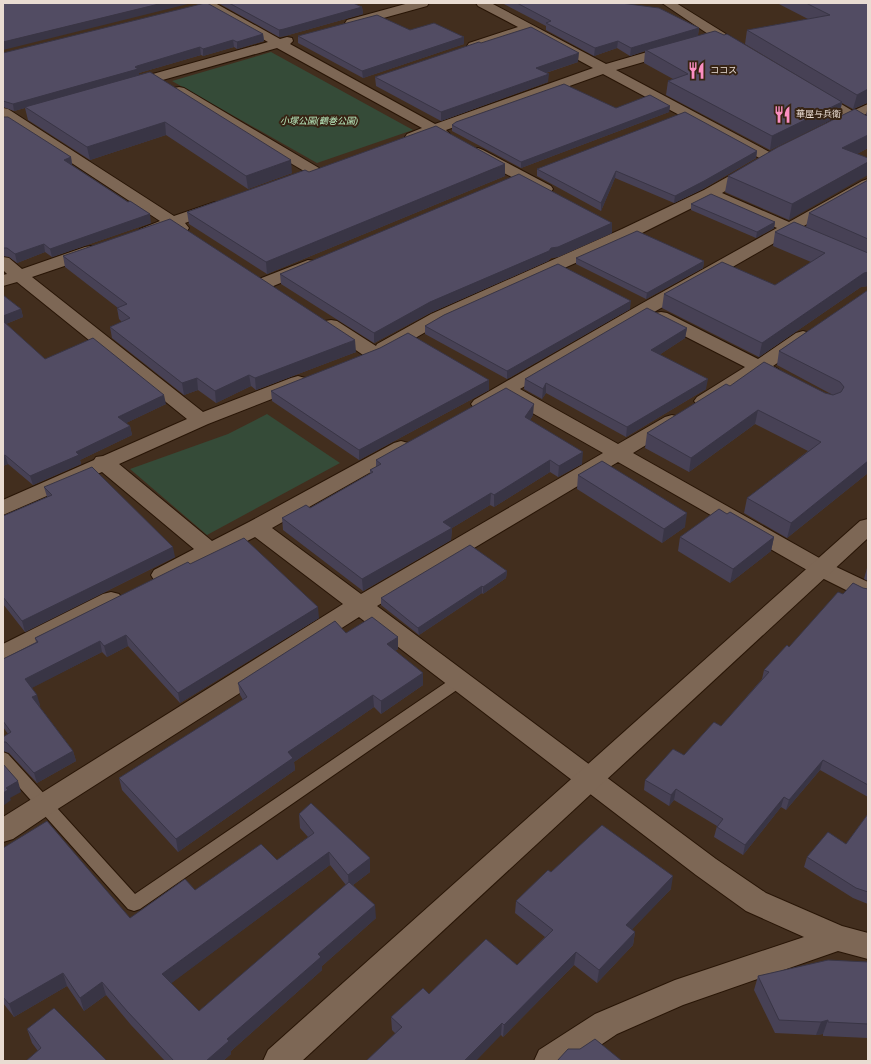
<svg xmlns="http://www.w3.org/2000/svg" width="871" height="1064" font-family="'PT Serif','Noto Sans JP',serif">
  <rect width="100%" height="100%" fill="#422e1e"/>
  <g fill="#354b38">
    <path d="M271 52 413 130 317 163 172 81Z"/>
    <path d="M267 414 340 463 207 535 130 469 228 434Z"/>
  </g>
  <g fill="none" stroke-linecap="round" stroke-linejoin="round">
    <defs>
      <path id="service" d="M459 676 464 677 466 681 464 685 140 909 134 911 128 909 3 769V752L8 754 135 894 454 677Z"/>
      <g id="minor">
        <path d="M200 3H215L280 39 287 37 292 38 293 41 290 44 435 124 593 68 527 32 479 49H469L467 46 469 43 518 27 478 6 476 3H491L606 64 668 46H678L680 49 678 52 616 70 775 155 778 158 775 161 770 163 765 161 603 74 446 130 450 134 448 137C440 139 438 135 432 135 423 135 417 143 407 140L405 137 407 134 422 128 277 48 134 88 129 89 124 88 122 85 124 82 268 42 202 6Z"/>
        <path d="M409 3H429L427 6 351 27 347 26 345 23 347 20Z"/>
        <path d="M179 87 184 88 319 168 322 171 319 174 314 176 309 174 174 94 172 91 174 88Z"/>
        <path d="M868 104V113L838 128 833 129 828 128 826 125 828 122Z"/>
        <path d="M3 108 8 109 174 216 215 202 221 204 223 207 221 210 185 223 189 228 187 231 181 233 171 229 146 237 140 235 138 232 140 229 160 221 3 118Z"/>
        <path d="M478 148 483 150 551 186 553 189 551 192 545 194 539 192 473 156 470 153 473 150Z"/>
        <path d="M752 164 757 166 760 169 757 172 722 193 789 222 862 181 868 179V190L802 227 807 232 805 235 799 237 790 234 520 389 618 444 665 417 672 415 679 417 682 421 679 425 633 453 830 564 868 582V599L860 597 814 574 618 462 377 606 716 859 766 893 842 926 868 933V959L838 951 683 1005 617 1034 577 1061H534L539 1050 595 1014 675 980 804 937 746 911 696 875 359 617 53 812 13 839 3 842V817L343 604 255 537 170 580 162 583 154 580 151 575 154 570 194 549 102 472 3 515V500L94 460 96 457 103 456 187 419 17 282 3 286V275L7 274 3 270V257L9 258 22 269 85 247 91 246 97 247 99 251 97 255 32 277 203 412 291 378 298 376 305 378 308 382 305 386 208 424 119 464 212 541 249 522 394 443 401 441 408 443 411 447 408 451 272 528 361 594 603 453 506 398C495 404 487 411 474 408L471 404 474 400 639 305 777 228 710 199 634 237 443 322 391 352 382 353 380 357 373 359 366 357 325 329 322 325 325 321 331 320 337 321 376 346 377 344 431 314 622 229 704 190 747 166Z"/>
        <path d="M308 260 314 261 317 265 314 269 271 287 265 288 259 287 256 283 259 279Z"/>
        <path d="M661 312 667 313 758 359 796 333 803 331 810 333 812 337 810 341 773 366 778 369 781 373 778 377 771 379 760 375 711 405 704 407 697 405 694 401 697 397 745 367 655 321 652 317 655 313Z"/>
        <path d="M111 592 119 594 123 600 119 606 12 660 3 663V644L103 594Z"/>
      </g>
      <g id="tertiary">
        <path d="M662 3H676L742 44 744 47 742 50H732Z"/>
        <path d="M816 91 821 92 868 120V130L863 129 811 98 809 95 811 92Z"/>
        <path d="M868 519V538L302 1061H263L268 1050 860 521Z"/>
      </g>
    </defs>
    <use href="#service" stroke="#281506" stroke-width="2"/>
    <use href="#minor" stroke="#281506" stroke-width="2"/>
    <use href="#tertiary" stroke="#281506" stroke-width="2"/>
    <use href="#service" fill="#7d6755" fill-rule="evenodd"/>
    <use href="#minor" fill="#7d6755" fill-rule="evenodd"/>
    <use href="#tertiary" fill="#7d6755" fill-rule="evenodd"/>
  </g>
  <g fill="#474155" fill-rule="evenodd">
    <path d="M220 3H353L362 7 363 14 285 36 279 37 220 4Z"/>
    <path d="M502 3H621L699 28 698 35 833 97 745 44 747 30 808 19 777 3H868V103H867L853 109 842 103 839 116 770 150 666 95 668 81 673 79 644 63 645 51 630 56 617 48 594 56 546 30V26Z"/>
    <path d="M410 30 464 37V44L363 78 298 43V36Z"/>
    <path d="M263 34 264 41 237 49 234 47 203 56 201 55 139 73V75L292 173 248 189 166 135 90 160 28 120 25 108 14 111 3 107V53Z"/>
    <path d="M481 43 578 62 546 73 548 82 441 121 376 86 375 77Z"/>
    <path d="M670 106 669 112 521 168 452 131V125Z"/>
    <path d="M868 106V148L857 154 789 220 725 192 728 176 866 115Z"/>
    <path d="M3 117 71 157 72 165 151 223 52 257 45 252 17 263 9 257 3 256Z"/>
    <path d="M757 151 756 158 703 189 674 203 615 178 601 211 537 176V169Z"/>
    <path d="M309 172 505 176 267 274 189 224 187 212Z"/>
    <path d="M868 180V286L861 287 759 357 662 308 664 294 775 285 811 262 773 246 775 232 831 238 806 227 809 213Z"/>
    <path d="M691 204 775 222 774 228 756 238 691 210Z"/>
    <path d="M612 233 558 257 551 258 548 261 430 313 374 343 281 284 280 274Z"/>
    <path d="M63 256 356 352 256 390 251 386 216 403 198 390 184 395 112 338 110 327 122 322 119 319 117 308H118L65 267Z"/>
    <path d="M576 258 704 261 703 268 646 299 576 264Z"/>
    <path d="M868 290V473L787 538 744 513 747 498 808 451 755 424 689 472 645 448 647 433 730 386 825 393 833 395 777 365 779 351Z"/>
    <path d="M3 295 21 309 23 317 6 324 45 359 166 404 126 423 130 426 132 435 80 460 81 464 33 485 8 464 3 466Z"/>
    <path d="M630 309 507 379 425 334V326Z"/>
    <path d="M687 328 685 338 659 355 706 389 626 437 546 393 542 399 524 389 525 379Z"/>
    <path d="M489 390 359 460 272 401 271 391Z"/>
    <path d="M533 415 530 420 582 464 558 477 550 472 494 507 490 505 452 528 451 540 363 591 283 530 282 518 310 508 370 474V470L376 467V460Z"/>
    <path d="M578 475 685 527 662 543 577 489Z"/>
    <path d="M44 487 175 557 25 632 3 604V516L47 497Z"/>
    <path d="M680 537H774L771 551 730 583 678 551Z"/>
    <path d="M190 564 319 618 180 703 128 646 107 657 102 652 31 688 40 705 39 706 73 751 76 761 37 783 9 753 3 751V737L8 734 3 727V659L36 642 35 638Z"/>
    <path d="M868 567V581L864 579 867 568Z"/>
    <path d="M507 571 506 578 483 594 482 593 419 635 381 605V598Z"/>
    <path d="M863 588 868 589V797L820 770 786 810 781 807 743 855 714 837 717 826 674 800 669 806 644 790 645 780 684 755 721 726 762 679 764 670 789 647 843 594Z"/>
    <path d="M346 633 398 649 395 651 423 685 381 714 374 707 294 762 295 770 178 852 122 790 119 778 243 700 240 695 238 683Z"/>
    <path d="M299 814 370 858V872L353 885 376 918 322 966V970L231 1051V1054L223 1061H165L131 1025 106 995 84 1011 67 986 14 1017 3 1003V848L130 918 195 890 277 860 308 837 300 828ZM330 865 346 885 199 1011 171 983Z"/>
    <path d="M868 814V904L853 898 804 867 807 857 846 844Z"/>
    <path d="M551 872 671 889 631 930 635 932 633 945 597 983 574 965 503 1037 501 1035 395 1033 392 1030 391 1017 429 994 517 965 545 937 515 913 516 901Z"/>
    <path d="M868 962V1038L823 1036V1034L816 1035 775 1033 754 990 758 976Z"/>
    <path d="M27 1029 107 1061 38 1051 32 1043Z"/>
  </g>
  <g fill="#393545">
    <path d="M163 3H192L3 50V42Z"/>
    <path d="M362 7 363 14 285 36 279 37V30Z"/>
    <path d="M699 28 698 36 646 50 645 51 630 56 631 48Z"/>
    <path d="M263 34 264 41 237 49V42Z"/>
    <path d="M464 37V44L363 78 362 71Z"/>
    <path d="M233 40 234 47 203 56V49Z"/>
    <path d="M618 41 617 48 594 56 595 48Z"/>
    <path d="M200 47 201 55 139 73V76L25 107V108L14 111 13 104 135 67 137 66Z"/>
    <path d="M579 53 578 62 536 76V68Z"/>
    <path d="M549 74 548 82 441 121V112Z"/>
    <path d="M868 89V100L867 103 853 109 857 95Z"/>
    <path d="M842 102 839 116 770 150 772 136Z"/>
    <path d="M670 106 669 112 521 168V162Z"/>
    <path d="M165 122 166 135 90 160 87 147Z"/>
    <path d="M868 135V148L839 164 842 148Z"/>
    <path d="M757 151 756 158 703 189 674 203 675 196Z"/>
    <path d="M71 157 72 165 64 160Z"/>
    <path d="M291 160 292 173 248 189 246 176Z"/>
    <path d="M868 162V175L789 220 792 204Z"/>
    <path d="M505 164V176L267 274 266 262Z"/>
    <path d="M616 171 615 178 601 211V203Z"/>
    <path d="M150 214 151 223 52 257 50 249Z"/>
    <path d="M775 222 774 228 756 238 757 232Z"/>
    <path d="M612 223V233L558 257 551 258 548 261 430 313 374 343V333L430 302 551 248Z"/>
    <path d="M44 244 45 252 17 263 15 254Z"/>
    <path d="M704 261 703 268 646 299 647 293Z"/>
    <path d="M868 272V286L861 287 759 357 762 343 864 273Z"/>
    <path d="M631 301 630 309 507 379V371Z"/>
    <path d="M21 309 23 317 3 325V316Z"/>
    <path d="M687 328 685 338 650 361 651 350Z"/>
    <path d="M355 340 356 352 256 390 255 378Z"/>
    <path d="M249 375 251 386 216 403 215 391Z"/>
    <path d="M197 378 198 390 184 395 182 383Z"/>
    <path d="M708 379 706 389 626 437 627 427Z"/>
    <path d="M489 380V390L359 460V450Z"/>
    <path d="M546 383V393L542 399 543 389Z"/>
    <path d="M164 395 166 404 120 426 118 417Z"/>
    <path d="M534 404 533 415 525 429V417Z"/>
    <path d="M758 410 755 424 689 472 691 458Z"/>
    <path d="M130 426 132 435 80 460 81 464 33 485 30 476 76 452Z"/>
    <path d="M583 452 582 464 558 477 559 466Z"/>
    <path d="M5 455 8 464 3 466V456Z"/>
    <path d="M550 460V472L494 507V495Z"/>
    <path d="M868 461V473L787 538 791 523Z"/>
    <path d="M491 493 490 505 452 528 451 540 363 591 362 579 443 522Z"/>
    <path d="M687 513 685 527 662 543 664 529Z"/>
    <path d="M774 537 771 551 730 583 733 569Z"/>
    <path d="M173 547 175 557 25 632 22 621Z"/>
    <path d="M507 571 506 578 483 594V587Z"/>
    <path d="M482 586V593L419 635 418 628Z"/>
    <path d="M318 607 319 618 180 703 178 693Z"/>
    <path d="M126 635 128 646 107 657 104 646Z"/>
    <path d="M398 637V649L387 656V644Z"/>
    <path d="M100 641 102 652 28 690 25 679Z"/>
    <path d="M423 673V685L381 714V701Z"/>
    <path d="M37 695 40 705 35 708 32 697Z"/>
    <path d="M373 695 374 707 294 762 295 770 178 852 176 839 288 752Z"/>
    <path d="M73 751 76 761 37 783 34 773Z"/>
    <path d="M823 760 820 770 786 810 789 800Z"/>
    <path d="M18 781 21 792 10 798 11 800 3 806V793L6 788Z"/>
    <path d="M676 789 674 800 669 806 671 795Z"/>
    <path d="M784 797 781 807 743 855 745 845Z"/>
    <path d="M329 852 330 865 165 988 162 974Z"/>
    <path d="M370 858V872L349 888 348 875Z"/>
    <path d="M673 876 671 889 624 938 626 925Z"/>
    <path d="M375 905 376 918 322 966V970L231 1051V1054L223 1061H206L227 1039 318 954Z"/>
    <path d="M635 932 633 945 597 983 599 970Z"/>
    <path d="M576 952 574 965 503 1037 504 1025Z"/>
    <path d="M63 973 67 986 14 1017 9 1004Z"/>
    <path d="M102 982 106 995 84 1011 80 998Z"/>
    <path d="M828 1020 823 1034 816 1035 821 1022Z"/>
    <path d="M502 1023 501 1035 476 1061H464Z"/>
  </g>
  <g fill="#524c63" stroke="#393545">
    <path d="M3 3H163L3 42Z"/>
    <path d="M205 3H207L263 34 237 42 233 40 203 49 200 47 137 66 135 67 138 69 13 104 3 101V53Z"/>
    <path d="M229 3H353L362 7 284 29 279 30Z"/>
    <path d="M517 3H621L659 8 699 28 631 48 618 41 595 48 546 23 551 21Z"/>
    <path d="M806 3H868V89L857 95 747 30 830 15Z"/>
    <path d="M377 15 410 30 434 23 464 37 362 71 298 36Z"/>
    <path d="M531 27 579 53 536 68 549 74 441 112 375 77 479 42 481 43Z"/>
    <path d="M715 31 724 35 727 34 842 102 772 136 668 81 688 74 646 50Z"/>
    <path d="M150 72 291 160 246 176 165 122 87 147 25 107Z"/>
    <path d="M564 84 616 108 650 95 670 106 521 162 452 125 456 122Z"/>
    <path d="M855 109 865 115 868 116V135L842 148 868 158V162L792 204 728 176 778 147Z"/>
    <path d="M685 112 757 151 704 181 675 196 616 171 601 203 537 169Z"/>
    <path d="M3 117H8L71 157 64 160 128 202 130 201 150 214 50 249 44 244 15 254 7 248H3Z"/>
    <path d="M436 126 505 164 266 262 187 212 305 170 309 172Z"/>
    <path d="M519 174 612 223 558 247 551 248 549 251 430 302 374 333 280 274Z"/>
    <path d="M868 180V239L809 213Z"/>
    <path d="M711 194 775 222 757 232 691 204Z"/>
    <path d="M170 219 355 340 255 378 249 375 215 391 197 378 182 383 110 327 130 318 117 308 127 304 63 256Z"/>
    <path d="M794 222 868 253V272L864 273 762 343 664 294 722 262 775 285 825 253 775 232Z"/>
    <path d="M637 231 704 261 647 293 576 258Z"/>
    <path d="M558 264 631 301 507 371 425 326 444 315Z"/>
    <path d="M868 290V461L791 523 747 498 821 442 758 410 691 458 647 433 726 384 730 386 764 362 825 393 833 395 841 392 844 387 840 382 779 351Z"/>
    <path d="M3 295 21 309 3 316Z"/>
    <path d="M647 308 687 328 651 350 708 379 627 427 546 383 543 389 525 379Z"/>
    <path d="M3 321 45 359 93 338 164 395 118 417 130 426 76 452 79 455 30 476 5 455 3 456Z"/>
    <path d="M408 333 489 380 359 450 271 391 380 348Z"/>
    <path d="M506 388 534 404 525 417 583 452 559 466 550 460 494 495 491 493 443 522 452 528 362 579 282 518 306 505 310 508 373 472 370 470 381 464 376 460Z"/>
    <path d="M602 461 687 513 664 529 578 475Z"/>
    <path d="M92 467 173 547 22 621 3 597V516L52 495 44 487Z"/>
    <path d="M719 509 727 514 730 512 774 537 733 569 680 537Z"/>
    <path d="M244 538 318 607 178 693 126 635 104 646 100 641 25 679 37 695 32 697 73 751 34 773 6 742H3V737L11 732 3 721V659L38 642 35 638 188 562 190 564Z"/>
    <path d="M470 545 507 571 483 587 482 586 418 628 381 598Z"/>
    <path d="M853 583 863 588 868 589V785L823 760 789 800 784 797 745 845 717 827 723 819 676 789 671 795 645 780 673 749 684 755 714 722 721 726 769 672 764 670 787 645 789 647 838 592 843 594Z"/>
    <path d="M372 617 398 637 387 644 423 673 381 701 373 695 288 752 293 758 176 839 119 778 247 697 238 683 335 621 346 633Z"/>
    <path d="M3 764 18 781 6 788 8 790 3 793Z"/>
    <path d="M311 803 370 858 348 875 329 852 162 974 199 1011 349 882 375 905 318 954 321 957 227 1039 229 1041 206 1061H174L127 1011 102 982 80 998 63 973 9 1004 3 997V848L47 821 130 918 185 879 195 890 261 844 277 860 314 833 299 814Z"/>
    <path d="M868 814V892L856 888 807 857 828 832 846 844Z"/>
    <path d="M602 825 673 876 626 925 635 932 599 970 576 952 504 1025 502 1023 464 1061H366L402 1027 391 1017 423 988 429 994 486 939 517 965 553 930 516 901 548 870 551 872Z"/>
    <path d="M828 960 868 962V1024L828 1022V1020L821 1022 779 1020 758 976Z"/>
    <path d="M54 1008 107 1061H26L41 1048 27 1029Z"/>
    <path d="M595 1039 622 1061H557L568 1049H580Z"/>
  </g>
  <defs>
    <symbol id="restaurant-bare" viewBox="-9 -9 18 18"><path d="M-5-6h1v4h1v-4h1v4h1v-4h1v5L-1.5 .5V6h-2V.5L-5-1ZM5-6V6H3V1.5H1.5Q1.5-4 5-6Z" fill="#fc8fc2" stroke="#372414" stroke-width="2.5" paint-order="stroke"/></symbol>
  </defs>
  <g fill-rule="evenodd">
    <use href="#restaurant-bare" x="684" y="58" width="25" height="25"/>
    <use href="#restaurant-bare" x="770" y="102" width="25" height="25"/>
  </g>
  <g text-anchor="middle" stroke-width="4" stroke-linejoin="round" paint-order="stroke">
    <g font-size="9" fill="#e9dcd2" stroke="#372414" text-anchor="start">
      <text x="710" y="73">ココス</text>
      <text x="796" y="117">華屋与兵衛</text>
    </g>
    <g font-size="9" font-style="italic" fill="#bceec2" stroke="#372414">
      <text x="319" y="124">小塚公園(鶴巻公園)</text>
    </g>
  </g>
  <rect width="871" height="1064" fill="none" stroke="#e9dcd2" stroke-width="8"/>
</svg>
